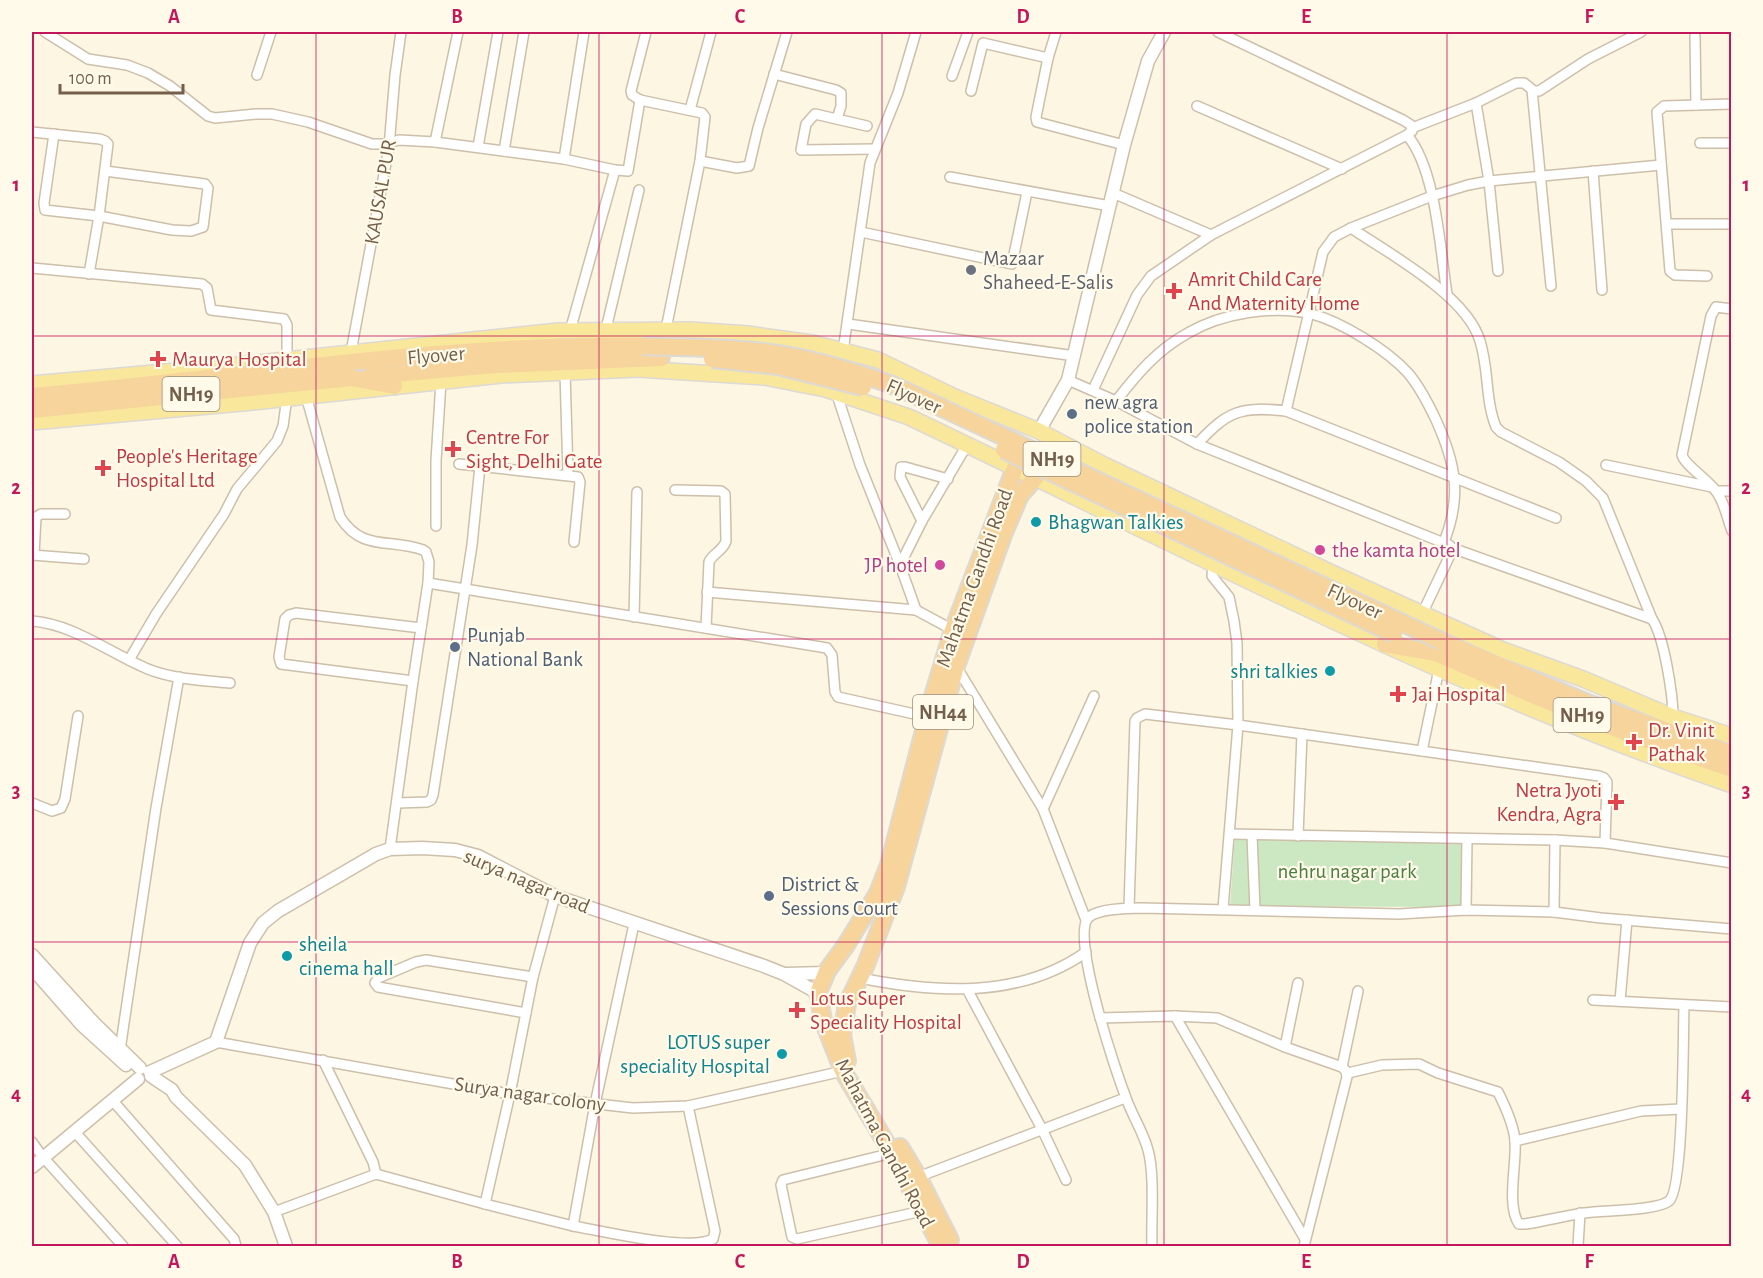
<svg xmlns="http://www.w3.org/2000/svg" width="1763" height="1278" font-family="'Alegreya Sans',sans-serif">
  <rect width="100%" height="100%" fill="#fcf6e3"/>
  <path fill="#cbe8c2" d="M1235 835H1463L1461 907 1230 906Z"/>
  <g fill="none" stroke-linecap="round" stroke-linejoin="round">
    <defs>
      <g id="minor">
        <path d="M45 32 88 59 127 65 148 73 170 86 208 116 215 118 256 114H272L308 122 372 144H384L399 140 435 142 564 159 615 170 628 171 640 100"/>
        <path d="M646 32 631 91 632 95 640 100 702 113 705 117 700 161 666 329"/>
        <path d="M1056 32 1048 58 1036 117 1037 122 1124 145"/>
        <path d="M1695 36 1696 105"/>
        <path d="M774 74 836 90 841 93V106L837 119"/>
        <path d="M257 75 271 32"/>
        <path d="M952 76 968 32"/>
        <path d="M1532 90 1551 286"/>
        <path d="M971 91 983 43 1048 58"/>
        <path d="M1476 103 1489 181 1498 271"/>
        <path d="M1197 106 1342 169"/>
        <path d="M690 110 711 32"/>
        <path d="M867 126 815 114 806 124 801 150 875 149"/>
        <path d="M1412 128 1476 103 1516 83H1524L1534 91H1539L1588 59 1641 32"/>
        <path d="M32 132 100 139 105 141 108 144 99 216 89 274"/>
        <path d="M54 134 44 203 45 210 99 216 172 230 191 231 203 227 208 188 205 184 105 171"/>
        <path d="M1407 135C1436 169 1440 249 1447 294"/>
        <path d="M435 142 458 32"/>
        <path d="M1700 143H1732"/>
        <path d="M478 147 498 32"/>
        <path d="M504 151 524 32"/>
        <path d="M564 159 584 32"/>
        <path d="M700 161 737 168 749 166 758 128 787 32"/>
        <path d="M1593 171 1602 290"/>
        <path d="M950 177 1110 206"/>
        <path d="M1113 193 1211 235"/>
        <path d="M1667 224H1732"/>
        <path d="M1351 228C1390 254 1467 296 1480 341 1489 369 1485 400 1496 427L1501 432 1559 462 1586 481 1603 498 1652 619"/>
        <path d="M861 232 1012 264 1027 192"/>
        <path d="M32 268 202 284 207 288 211 310 284 319 287 325V359"/>
        <path d="M1707 276 1675 275 1670 271 1657 112 1664 106 1732 104"/>
        <path d="M1732 309 1716 307 1711 316 1682 455C1684 464 1708 480 1715 490 1724 500 1727 518 1732 531"/>
        <path d="M848 324 1075 356"/>
        <path d="M606 329 639 190"/>
        <path d="M570 331 615 170"/>
        <path d="M843 351 870 163 898 93 916 32"/>
        <path d="M351 352 389 147 395 75 401 32"/>
        <path d="M565 372 568 475"/>
        <path d="M1068 380 1116 401 1197 444 1449 545 1452 548 1451 553 1422 614"/>
        <path d="M1093 390 1137 295 1151 276 1211 235 1407 135 1412 131 1411 125 1403 120 1218 32"/>
        <path d="M836 392 860 465 900 565"/>
        <path d="M306 396 340 517C362 552 390 538 423 550L426 552 429 562 428 583 413 681 390 849"/>
        <path d="M1116 401C1137 374 1157 350 1188 333 1222 313 1273 305 1312 314 1342 322 1387 350 1408 373 1420 387 1428 403 1436 420 1456 464 1462 496 1444 542"/>
        <path d="M1286 411 1323 252 1334 237 1351 228 1432 196 1468 185 1489 181 1661 165"/>
        <path d="M1197 444C1228 411 1240 406 1286 411L1556 518"/>
        <path d="M459 464 578 477 580 482 574 542"/>
        <path d="M1606 465 1712 487"/>
        <path d="M948 479 905 467H901L900 477 922 521 967 445"/>
        <path d="M675 490 721 491 725 494 726 541C723 551 713 553 709 562L706 628"/>
        <path d="M1717 491H1732"/>
        <path d="M922 521 900 565 916 610 953 630"/>
        <path d="M436 526V461L441 381"/>
        <path d="M1452 548 1652 619C1664 636 1673 695 1673 717"/>
        <path d="M32 555 84 559"/>
        <path d="M34 555 36 517 41 514H65"/>
        <path d="M1213 563 1212 576 1229 597 1234 621 1237 643 1238 725 1223 909"/>
        <path d="M428 583 827 648 832 655 835 692 838 697 928 717"/>
        <path d="M707 592 916 610"/>
        <path d="M634 617 637 492"/>
        <path d="M32 621C71 624 104 649 139 665 166 679 200 680 230 683"/>
        <path d="M129 660 156 614 224 514 237 489 277 441 283 426 287 397"/>
        <path d="M956 666 1043 809 1086 920"/>
        <path d="M413 681 281 664 279 657 285 619 289 615 296 613 421 628"/>
        <path d="M1422 751 1439 669"/>
        <path d="M32 803 52 811 61 808 65 799 78 716"/>
        <path d="M397 803 427 802 431 800 433 795 472 545 480 466"/>
        <path d="M1043 809 1094 696"/>
        <path d="M1230 834 1555 840 1605 843 1732 863"/>
        <path d="M1252 835 1255 910"/>
        <path d="M1298 836 1302 734"/>
        <path d="M1129 908 1135 721 1137 718 1145 714 1238 725 1599 776 1604 778 1607 782 1605 843"/>
        <path d="M1466 910 1467 839"/>
        <path d="M1554 912 1555 840"/>
        <path d="M634 924 595 1104 573 1226C602 1231 690 1252 713 1239L715 1231 688 1106"/>
        <path d="M860 978C936 993 1020 999 1086 952"/>
        <path d="M967 989 1042 1129 1066 1180"/>
        <path d="M1593 1000 1732 1007"/>
        <path d="M1620 1001 1627 920"/>
        <path d="M526 1013 378 987 375 983 378 978 416 962 426 960 533 977"/>
        <path d="M1175 1016 1305 1239"/>
        <path d="M1100 1018 1175 1016 1217 1018 1285 1047 1342 1067 1346 1071 1347 1077 1304 1246"/>
        <path d="M216 1042 510 1094 633 1108 688 1106 843 1071"/>
        <path d="M1285 1047 1298 983"/>
        <path d="M120 1050 156 808 179 677"/>
        <path d="M1342 1067 1358 991"/>
        <path d="M1348 1073 1382 1065 1419 1064 1438 1073 1498 1092C1505 1106 1514 1125 1515 1141 1517 1162 1506 1206 1519 1224H1525C1545 1221 1564 1216 1584 1213 1603 1210 1657 1211 1669 1201 1684 1189 1683 1033 1684 1006"/>
        <path d="M113 1101 234 1239 236 1246"/>
        <path d="M74 1131 177 1246"/>
        <path d="M1515 1141 1641 1111 1681 1109"/>
        <path d="M32 1142 39 1152"/>
        <path d="M892 1153 783 1180 781 1185 792 1237 797 1239 922 1211"/>
        <path d="M43 1157 123 1246"/>
        <path d="M376 1174 485 1204 573 1226"/>
        <path d="M918 1177 1125 1098"/>
        <path d="M485 1204 510 1094 533 977 555 896"/>
        <path d="M274 1212 376 1174 373 1162 323 1060"/>
        <path d="M1152 1246C1151 1219 1155 1175 1148 1150 1143 1131 1131 1114 1125 1095 1115 1069 1071 937 1088 918 1096 909 1129 908 1141 908L1399 914 1466 910 1554 912 1601 918 1732 929"/>
        <path d="M1578 1246 1580 1213"/>
      </g>
      <g id="tertiary">
        <path d="M1039 431 1068 380 1124 145 1148 61 1164 32"/>
        <path d="M32 955 93 1022 140 1068"/>
        <path d="M32 968 82 1025 126 1065"/>
        <path d="M786 974 826 973"/>
        <path d="M150 1072 216 1042 250 943 263 923 278 911 376 854 390 849 422 848 455 850 478 856 555 896 764 966 784 974 818 993"/>
        <path d="M151 1076 172 1090 176 1097 245 1165 274 1212 286 1246"/>
        <path d="M32 1167 138 1079"/>
      </g>
      <g id="primary">
        <path d="M32 384 220 367 558 331 690 330 748 334 812 343 878 360 955 397 1039 431 1104 465 1334 574 1503 650 1583 679 1673 717 1732 736"/>
        <path d="M32 422 253 402 501 375 638 369 764 377 825 389 909 417C1180 546 1447 687 1732 785"/>
      </g>
      <g id="trunk">
        <path d="M370 376 496 365 661 358"/>
        <path d="M32 396C235 379 438 343 643 346"/>
        <path d="M32 410 351 378 394 386"/>
        <path d="M1441 641 1590 704 1732 754"/>
        <path d="M1385 644 1436 653 1530 694 1627 733 1732 769"/>
        <path d="M847 1061 842 1035 847 1004 865 967 896 887 956 666 1003 535 1020 495 1036 477"/>
        <path d="M900 1147 918 1177 950 1240"/>
        <path d="M941 1246 892 1153 843 1071 823 1020 818 993 827 971 846 945 878 893 889 865 933 696 953 630 1015 468"/>
      </g>
    </defs>
    <use href="#minor" stroke="#cdbfaa" stroke-width="12"/>
    <use href="#tertiary" stroke="#cdbfaa" stroke-width="15"/>
    <use href="#primary" stroke="#ddd9d4" stroke-width="18"/>
    <use href="#trunk" stroke="#ddd9d4" stroke-width="20"/>
    <use href="#minor" stroke="#fff" stroke-width="9"/>
    <use href="#tertiary" stroke="#fff" stroke-width="12"/>
    <use href="#primary" stroke="#f9e79c" stroke-width="15"/>
    <use href="#trunk" stroke="#f6d49c" stroke-width="16"/>
    <defs>
      <g id="trunk-bridge">
        <path d="M643 346C694 348 746 347 796 357 830 364 862 374 895 386L1441 641"/>
        <path d="M712 359 778 366 863 387"/>
        <path d="M1004 450 1394 634"/>
      </g>
    </defs>
    <use href="#trunk-bridge" stroke="#ddd9d4" stroke-width="20" stroke-linecap="butt"/>
    <use href="#trunk-bridge" stroke="#f6d49c" stroke-width="16"/>
  </g>
  <path fill="none" stroke="#c2185b" stroke-width="1.5" stroke-opacity="0.55" d="M316 32V1246M599 32V1246M882 32V1246M1164 32V1246M1447 32V1246M32 336H1732M32 639H1732M32 942H1732"/>
  <circle fill="#6b7280" stroke="#fffae9" stroke-width="2" cx="971" cy="270" r="6"/>
  <g fill="#e0444e" stroke="#fffae9" stroke-width="2">
    <path d="M1171 282h6v6h6v6h-6v6h-6v-6h-6v-6h6z"/>
    <path d="M155 350h6v6h6v6h-6v6h-6v-6h-6v-6h6z"/>
    <path d="M450 440h6v6h6v6h-6v6h-6v-6h-6v-6h6z"/>
    <path d="M100 459h6v6h6v6h-6v6h-6v-6h-6v-6h6z"/>
    <path d="M1395 685h6v6h6v6h-6v6h-6v-6h-6v-6h6z"/>
    <path d="M1631 733h6v6h6v6h-6v6h-6v-6h-6v-6h6z"/>
    <path d="M1613 793h6v6h6v6h-6v6h-6v-6h-6v-6h6z"/>
    <path d="M794 1001h6v6h6v6h-6v6h-6v-6h-6v-6h6z"/>
  </g>
  <g fill="#5c6f8a" stroke="#fffae9" stroke-width="2">
    <circle cx="1072" cy="414" r="6"/>
    <circle cx="455" cy="647" r="6"/>
    <circle cx="769" cy="896" r="6"/>
  </g>
  <g fill="#0f9aa8" stroke="#fffae9" stroke-width="2">
    <circle cx="1036" cy="522" r="6"/>
    <circle cx="1330" cy="671" r="6"/>
    <circle cx="287" cy="956" r="6"/>
    <circle cx="782" cy="1054" r="6"/>
  </g>
  <g fill="#d1479c" stroke="#fffae9" stroke-width="2">
    <circle cx="1320" cy="550" r="6"/>
    <circle cx="940" cy="565" r="6"/>
  </g>
  <g text-anchor="middle" stroke-width="4.5" stroke-linejoin="round" paint-order="stroke">
    <g fill="#fffae9" stroke="#9d8e7a" stroke-width="1.5">
      <rect x="162.5" y="377" width="57" height="34" rx="4.5"/>
      <rect x="1023.5" y="442" width="57" height="34" rx="4.5"/>
      <rect x="913" y="695" width="60" height="34" rx="4.5"/>
      <rect x="1553.5" y="698" width="57" height="34" rx="4.5"/>
    </g>
    <g font-size="20" font-weight="bold" fill="#735f4a">
      <text x="191" y="401">NH19</text>
      <text x="1052" y="466">NH19</text>
      <text x="943" y="719">NH44</text>
      <text x="1582" y="722">NH19</text>
    </g>
    <g font-size="21" fill="#735f4a" stroke="#fffae9">
      <text transform="translate(380 192) rotate(-80)" y="7">KAUSAL PUR</text>
      <text transform="translate(436 355) rotate(-5)" y="7">Flyover</text>
      <text transform="translate(914 396) rotate(24)" y="7">Flyover</text>
      <text transform="translate(974 578) rotate(-70)" y="7">Mahatma Gandhi Road</text>
      <text transform="translate(1355 601) rotate(25)" y="7">Flyover</text>
      <text transform="translate(527 881) rotate(23)" y="7">surya nagar road</text>
      <text transform="translate(530 1094) rotate(8)" y="7">Surya nagar colony</text>
      <text transform="translate(885 1143) rotate(62)" y="7">Mahatma Gandhi Road</text>
    </g>
    <g font-size="21" fill="#5b616d" stroke="#fffae9" text-anchor="start">
      <text x="983" y="265">Mazaar<tspan x="983" dy="24">Shaheed-E-Salis</tspan></text>
    </g>
    <g font-size="21" fill="#be3a42" stroke="#fffae9" text-anchor="start">
      <text x="1188" y="286">Amrit Child Care<tspan x="1188" dy="24">And Maternity Home</tspan></text>
      <text x="172" y="366">Maurya Hospital</text>
      <text x="466" y="444">Centre For<tspan x="466" dy="24">Sight, Delhi Gate</tspan></text>
      <text x="116" y="463">People's Heritage<tspan x="116" dy="24">Hospital Ltd</tspan></text>
      <text x="1412" y="701">Jai Hospital</text>
      <text x="1648" y="737">Dr. Vinit<tspan x="1648" dy="24">Pathak</tspan></text>
      <text x="1602" y="797" text-anchor="end">Netra Jyoti<tspan x="1602" dy="24">Kendra, Agra</tspan></text>
      <text x="810" y="1005">Lotus Super<tspan x="810" dy="24">Speciality Hospital</tspan></text>
    </g>
    <g font-size="21" fill="#4e5e75" stroke="#fffae9" text-anchor="start">
      <text x="1084" y="409">new agra<tspan x="1084" dy="24">police station</tspan></text>
      <text x="467" y="642">Punjab<tspan x="467" dy="24">National Bank</tspan></text>
      <text x="781" y="891">District &amp;<tspan x="781" dy="24">Sessions Court</tspan></text>
    </g>
    <g font-size="21" fill="#0d838f" stroke="#fffae9" text-anchor="start">
      <text x="1048" y="529">Bhagwan Talkies</text>
      <text x="1318" y="678" text-anchor="end">shri talkies</text>
      <text x="299" y="951">sheila<tspan x="299" dy="24">cinema hall</tspan></text>
      <text x="770" y="1049" text-anchor="end">LOTUS super<tspan x="770" dy="24">speciality Hospital</tspan></text>
    </g>
    <g font-size="21" fill="#b23c85" stroke="#fffae9" text-anchor="start">
      <text x="1332" y="557">the kamta hotel</text>
      <text x="928" y="572" text-anchor="end">JP hotel</text>
    </g>
    <g font-size="21" fill="#4c7e44" stroke="#fffae9">
      <text x="1347" y="878">nehru nagar park</text>
    </g>
  </g>
  <rect width="1763" height="1278" fill="none" stroke="#fffae9" stroke-width="66"/>
  <path d="M60 84v9h123v-9" fill="none" stroke="#735f4a" stroke-width="3"/>
  <text x="69" y="84" font-size="18" fill="#735f4a" stroke="#fffae9" stroke-width="4.5" paint-order="stroke">100 m</text>
  <rect x="33" y="33" width="1697" height="1212" fill="none" stroke="#c2185b" stroke-width="2"/>
  <g font-size="20" text-anchor="middle" font-weight="bold" fill="#c2185b">
    <text x="174" y="23">A</text>
    <text x="457" y="23">B</text>
    <text x="740" y="23">C</text>
    <text x="1023" y="23">D</text>
    <text x="1306" y="23">E</text>
    <text x="1589" y="23">F</text>
    <text x="16" y="191">1</text>
    <text x="1746" y="191">1</text>
    <text x="16" y="494">2</text>
    <text x="1746" y="494">2</text>
    <text x="16" y="797">3</text>
    <text x="1746" y="797">3</text>
    <text x="16" y="1100">4</text>
    <text x="1746" y="1100">4</text>
    <text x="174" y="1268">A</text>
    <text x="457" y="1268">B</text>
    <text x="740" y="1268">C</text>
    <text x="1023" y="1268">D</text>
    <text x="1306" y="1268">E</text>
    <text x="1589" y="1268">F</text>
  </g>
</svg>
